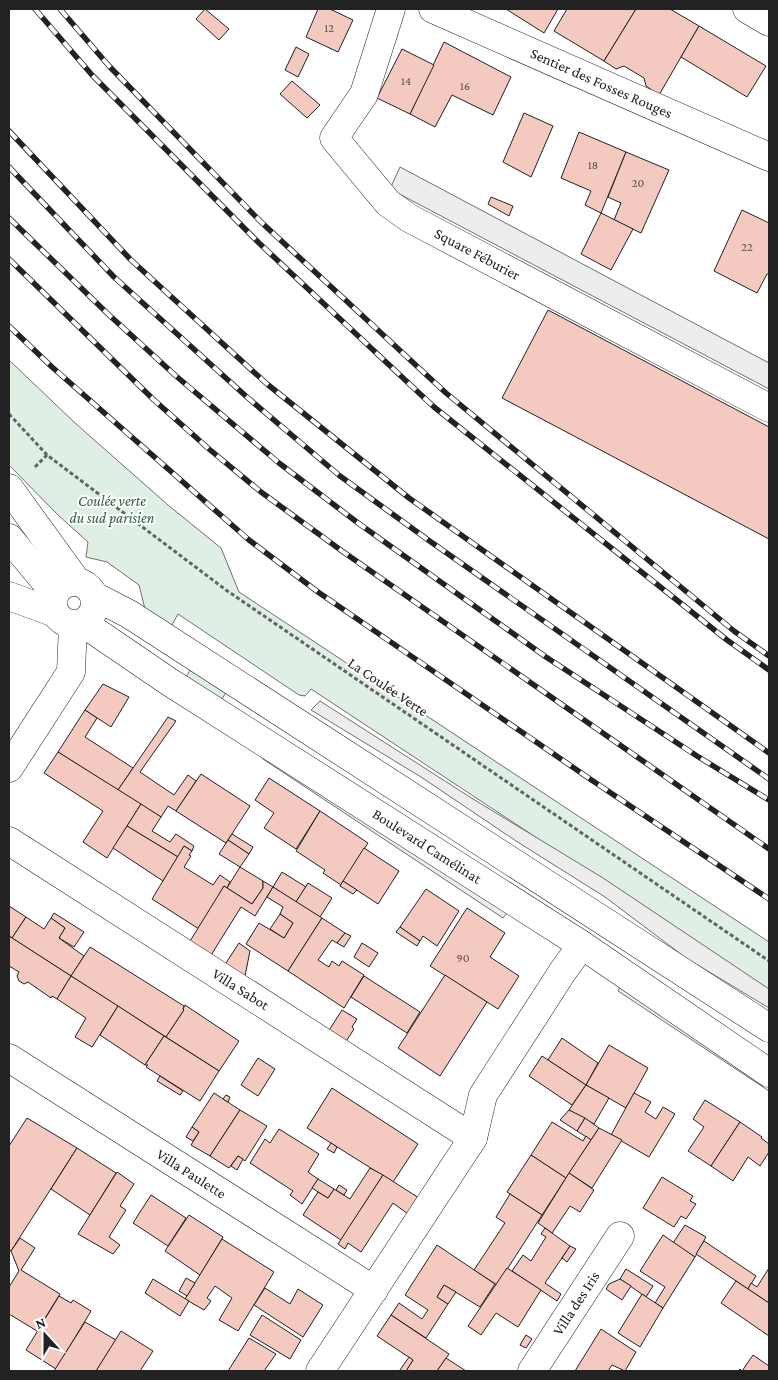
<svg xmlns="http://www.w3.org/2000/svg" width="778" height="1380" font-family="'Crimson Pro',serif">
  <rect width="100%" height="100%" fill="#fff"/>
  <g fill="#e0efe3" stroke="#6f6f6f">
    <path d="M9 360 75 423 168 505 221 548 239 592 769 942V991L311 689 305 696 299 695 178 614 168 632 148 621 139 585 107 562 86 557 88 542 59 516 9 465Z"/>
    <path d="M195 663 230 686 220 702 185 678Z"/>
  </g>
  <g fill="#ededed" stroke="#6f6f6f">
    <path d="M400 167 769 363V389L390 189Z"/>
    <path d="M320 701 473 799 603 878 769 989V1008L686 958 605 897 516 841 421 777 311 710Z"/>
    <path d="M258 748 508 912 503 918 263 759Z"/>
    <path d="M623 981 769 1079V1091L618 991Z"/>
  </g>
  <g fill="#f3c9c0" stroke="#222">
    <path d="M205 9 229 29 219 40 196 19Z"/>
    <path d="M318 9H330L353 20 338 52 306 37Z"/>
    <path d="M506 9H558L544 33Z"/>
    <path d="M567 9H636L604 61 554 31Z"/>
    <path d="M636 9H670L699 26 659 95 646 86 644 78 624 66 616 69 604 61Z"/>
    <path d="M699 26 766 66 747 97 681 57Z"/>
    <path d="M444 42 511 77 493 115 452 95 435 127 410 114Z"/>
    <path d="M296 47 309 54 298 77 285 70Z"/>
    <path d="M402 49 434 65 410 114 377 98Z"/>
    <path d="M292 81 320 105 307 118 280 94Z"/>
    <path d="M524 113 553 126 531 177 503 162Z"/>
    <path d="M579 132 626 152 601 213 585 205 591 191 561 178Z"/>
    <path d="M626 152 669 170 641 233 614 220 621 203 608 197Z"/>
    <path d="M491 197 513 206 509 216 488 204Z"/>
    <path d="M742 210 769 223V274H767L757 293 714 271Z"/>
    <path d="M601 213 633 229 611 270 581 254Z"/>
    <path d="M548 310 769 427V539L502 398Z"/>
    <path d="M103 684 129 697 111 727 85 710Z"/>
    <path d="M85 710 97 718 85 737 133 768 118 790 58 752Z"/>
    <path d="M168 717 176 721 140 772 174 795 188 775 196 781 176 811 168 806 161 817 118 790Z"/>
    <path d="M58 752 141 804 107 858 83 842 103 811 44 773Z"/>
    <path d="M201 774 250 806 226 843 176 811Z"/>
    <path d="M269 778 320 811 296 849 264 828 274 813 255 800Z"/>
    <path d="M141 804 161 817 152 831 170 842 176 834 194 846 192 851 184 846 178 857 127 826Z"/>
    <path d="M320 811 368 843 341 885 323 873 325 870 296 851Z"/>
    <path d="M127 826 178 857 163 881 113 848Z"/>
    <path d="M232 834 253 847 249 854 228 840Z"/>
    <path d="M228 840 249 854 240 867 219 854Z"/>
    <path d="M184 846 192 851 189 855 191 856 184 867 213 885 220 875 230 882 227 888 224 886 199 929 152 899Z"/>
    <path d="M364 848 399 871 378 904 343 881Z"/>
    <path d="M240 867 263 881V888L252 904 227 888Z"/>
    <path d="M282 872 306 887 296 902 273 887Z"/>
    <path d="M263 881 273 887 255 916 241 907 208 960 187 946 224 886 252 904 263 888Z"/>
    <path d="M343 881 357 890 353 894 340 886Z"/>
    <path d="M308 883 332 898 320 917 296 902Z"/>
    <path d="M273 887 322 918 288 971 246 944 259 923 284 938 293 923 280 914 283 907 267 897Z"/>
    <path d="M426 889 459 911 437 946 423 936 420 941 400 927Z"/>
    <path d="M9 906 26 917 12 938 9 936Z"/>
    <path d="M467 908 505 933 490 957 519 976 498 1009 430 966Z"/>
    <path d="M54 913 84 932 74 947 59 938 65 928 51 918Z"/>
    <path d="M280 914 293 923 284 938 270 929Z"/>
    <path d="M26 917 44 929 51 918 65 928 59 938 84 956 71 976 12 938Z"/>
    <path d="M322 918 345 933 337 943 332 940 318 960 329 967 332 961 339 966 342 961 364 975 344 1008 288 971Z"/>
    <path d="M400 927 420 941 417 946 396 932Z"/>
    <path d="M345 933 351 936 344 947 337 943Z"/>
    <path d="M9 936 71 976 57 999 52 996 51 998 28 982 24 984 19 981 17 976 19 972 9 966Z"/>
    <path d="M239 943 250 951 245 976 247 979 222 969Z"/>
    <path d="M362 943 378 953 369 967 354 957Z"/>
    <path d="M90 947 184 1006 183 1009 184 1010 166 1037 71 976Z"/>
    <path d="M445 975 487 1002 440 1076 398 1048Z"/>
    <path d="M71 976 118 1006 92 1047 75 1037 86 1018 57 999Z"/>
    <path d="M364 976 420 1012 407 1033 351 997Z"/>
    <path d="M185 1005 239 1041 219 1071 166 1037 184 1010 183 1009Z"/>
    <path d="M118 1006 164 1036 145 1065 100 1035Z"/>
    <path d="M342 1010 357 1019 352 1027 354 1029 343 1046 326 1035Z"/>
    <path d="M164 1036 219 1071 200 1101 146 1067 148 1065H145Z"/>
    <path d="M562 1038 598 1063 586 1085 548 1060Z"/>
    <path d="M609 1045 648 1068 626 1108 586 1085Z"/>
    <path d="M542 1056 586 1085 572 1105 529 1076Z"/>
    <path d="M258 1058 275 1069 258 1096 241 1085Z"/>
    <path d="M160 1076 183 1091 180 1095 157 1081Z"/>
    <path d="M586 1085 609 1098 594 1124 569 1110Z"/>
    <path d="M332 1088 418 1144 393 1182 307 1128Z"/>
    <path d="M214 1093 240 1110 210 1156 191 1145 199 1132 192 1127Z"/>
    <path d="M634 1093 651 1102 645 1112 656 1119 663 1107 675 1114 649 1157 611 1135Z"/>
    <path d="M226 1095 230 1097 228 1102 223 1099Z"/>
    <path d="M705 1100 740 1122 711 1166 688 1151 704 1127 693 1119Z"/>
    <path d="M240 1110 267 1126 245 1161 238 1156 229 1168 210 1156Z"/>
    <path d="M569 1110 585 1118 577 1131 560 1120Z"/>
    <path d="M27 1118 77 1148 11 1251 9 1250V1146Z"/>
    <path d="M585 1118 599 1128 591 1140 577 1131Z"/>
    <path d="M552 1122 583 1141 586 1136 591 1140 566 1178 531 1155Z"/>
    <path d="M740 1122 762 1137 761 1138 769 1144V1152L760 1166 748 1157 733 1181 711 1166Z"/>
    <path d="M192 1127 199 1132 193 1141 186 1137Z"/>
    <path d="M599 1128 622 1140 592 1188 569 1173Z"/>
    <path d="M279 1129 319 1154 308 1172 318 1179 302 1204 290 1195 293 1191 250 1163 265 1139 270 1143Z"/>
    <path d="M331 1143 337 1147 334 1153 327 1149Z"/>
    <path d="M77 1148 116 1173 90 1215 51 1189Z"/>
    <path d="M531 1155 566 1178 542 1215 507 1192Z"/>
    <path d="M238 1156 243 1159 237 1170 231 1166Z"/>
    <path d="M370 1168 383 1175 341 1240 303 1215 318 1192 328 1198 334 1189 350 1199Z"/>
    <path d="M117 1172 134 1184 120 1206 126 1210 109 1237 120 1245 113 1254 78 1234Z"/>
    <path d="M569 1173 594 1190 580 1212 570 1206 552 1233 538 1223Z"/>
    <path d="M383 1175 419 1198 408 1214 393 1203 361 1252 348 1243 345 1249 338 1244Z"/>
    <path d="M662 1177 693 1196 690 1201 696 1204 686 1219 681 1216 674 1227 643 1208Z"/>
    <path d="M318 1179 334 1189 328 1198 312 1188Z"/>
    <path d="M339 1185 347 1190 344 1195 336 1190Z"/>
    <path d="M510 1194 542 1215 497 1285 474 1270 505 1223 496 1217Z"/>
    <path d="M151 1195 186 1218 168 1246 133 1223Z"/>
    <path d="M189 1215 223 1237 200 1275 165 1251Z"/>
    <path d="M685 1225 706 1237 695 1257 673 1243Z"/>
    <path d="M545 1228 570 1246 545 1283 561 1294 557 1301 512 1271 523 1255 531 1261 546 1237 541 1234Z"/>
    <path d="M663 1235 695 1257 663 1308 655 1303 665 1287 640 1271Z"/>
    <path d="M20 1238 35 1248 21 1270 60 1294 37 1331 9 1314V1287L19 1271 11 1251Z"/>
    <path d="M222 1239 274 1272 238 1331 219 1320 232 1298 215 1286 207 1298 211 1301 204 1310 185 1299Z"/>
    <path d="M704 1241 756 1276 748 1289 696 1254Z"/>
    <path d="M437 1245 495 1284 480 1307 444 1285 437 1297 448 1304 426 1338 391 1315 399 1303 422 1319 428 1310 405 1295Z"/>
    <path d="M570 1246 576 1249 567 1262 562 1258Z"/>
    <path d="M507 1268 541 1290 518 1327 496 1313 481 1335 468 1326Z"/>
    <path d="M769 1268V1303L748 1289 751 1283 757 1287Z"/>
    <path d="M626 1269 653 1286 646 1297 620 1279Z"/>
    <path d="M186 1278 195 1283 187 1296 179 1291Z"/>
    <path d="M153 1279 189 1301 180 1316 145 1293Z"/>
    <path d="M620 1279 631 1286 622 1300 606 1289 609 1284Z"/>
    <path d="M736 1281 769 1303V1336L721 1303Z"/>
    <path d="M444 1285 456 1292 448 1304 437 1297Z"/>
    <path d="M265 1288 290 1304 298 1289 323 1305 303 1337 254 1305Z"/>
    <path d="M642 1294 663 1308 640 1347 618 1333Z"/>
    <path d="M59 1296 71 1303 73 1300 91 1311 56 1369 26 1350Z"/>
    <path d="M262 1315 301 1340 290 1359 250 1335Z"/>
    <path d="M391 1315 449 1354 437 1371H406L413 1360 377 1336Z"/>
    <path d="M85 1322 116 1340 96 1371H54Z"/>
    <path d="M601 1329 636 1352 625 1371 612 1365 608 1371H575Z"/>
    <path d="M121 1331 153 1351 140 1371H96Z"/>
    <path d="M526 1335 532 1339 526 1348 520 1345Z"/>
    <path d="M249 1338 276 1354 264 1371H228Z"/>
    <path d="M753 1355 769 1366V1371H738L740 1369 742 1371Z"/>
    <path d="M409 1357 413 1360 406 1371H401L400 1370Z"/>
    <path d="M446 1358 466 1371H437Z"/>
  </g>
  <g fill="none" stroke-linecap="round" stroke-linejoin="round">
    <defs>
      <g id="minor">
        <path id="s1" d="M391 9 364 94 334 138 388 203 409 218 769 408"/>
        <path id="s2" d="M433 9 769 157"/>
        <path d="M747 9 769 22"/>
        <path d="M9 596 55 613"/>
        <path d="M9 768 71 672 73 625"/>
        <path id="s3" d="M9 841 473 1138"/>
        <path id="s4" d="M9 1058 374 1290"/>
        <path d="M320 1371 473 1138 483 1095 563 971 582 945"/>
        <path id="s5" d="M532 1371 620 1236"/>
      </g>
      <g id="major">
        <path d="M9 488 77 582"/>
        <path d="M9 538 55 593"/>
        <circle cx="74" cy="603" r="21"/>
        <path d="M94 596 129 614 769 1028"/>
        <path id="s6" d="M83 623 168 681 582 945 769 1073"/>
      </g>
    </defs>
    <use href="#minor" stroke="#222" stroke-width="29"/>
    <use href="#major" stroke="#222" stroke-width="29"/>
    <g stroke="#646464" stroke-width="3" stroke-dasharray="4 2.5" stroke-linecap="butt">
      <path d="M9 414 47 455 226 590 769 961"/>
      <path d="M35 467 47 455"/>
    </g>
    <use href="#minor" stroke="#fff" stroke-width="28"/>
    <use href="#major" stroke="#fff" stroke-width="28"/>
    <defs>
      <g id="rail">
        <path d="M35 9 92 75 259 243 434 407 727 640 769 670"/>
        <path d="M60 9 109 66 261 222 446 393 734 631 769 656"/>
        <path d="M9 131 131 260 267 384 409 498 769 753"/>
        <path d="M9 167 114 277 248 398 340 476 431 542 769 779"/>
        <path d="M9 218 108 314 176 376 279 463 358 523 546 657 697 756 769 800"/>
        <path d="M9 259 154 400 209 449 261 492 342 551 769 849"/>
        <path d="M9 326 52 367 249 540 318 592 590 779 769 899"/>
      </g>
    </defs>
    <use href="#rail" stroke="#222" stroke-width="5.5"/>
    <use href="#rail" stroke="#fff" stroke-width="4" stroke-dasharray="11" stroke-linecap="butt"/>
  </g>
  <g text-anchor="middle" stroke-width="4" stroke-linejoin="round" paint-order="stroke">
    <g font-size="12" fill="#564c4a">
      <text x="329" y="32">12</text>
      <text x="406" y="85">14</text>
      <text x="465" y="90">16</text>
      <text x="593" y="169">18</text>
      <text x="638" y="187">20</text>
      <text x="747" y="251">22</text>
      <text x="463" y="962">90</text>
    </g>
    <g font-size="15" fill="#222" stroke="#fff">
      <text dy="5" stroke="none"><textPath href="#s2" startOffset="184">Sentier des Fosses Rouges</textPath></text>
      <text dy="5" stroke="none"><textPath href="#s1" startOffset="330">Square Féburier</textPath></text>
      <text transform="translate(388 687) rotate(34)" y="5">La Coulée Verte</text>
      <text dy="5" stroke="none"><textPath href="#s6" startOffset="410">Boulevard Camélinat</textPath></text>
      <text dy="5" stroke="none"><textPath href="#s3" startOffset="275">Villa Sabot</textPath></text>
      <text dy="5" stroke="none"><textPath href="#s4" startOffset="216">Villa Paulette</textPath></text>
      <text dy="5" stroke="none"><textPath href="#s5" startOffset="81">Villa des Iris</textPath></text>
    </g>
    <g font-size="15" font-style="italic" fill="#2f5e38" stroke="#fff">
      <text x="112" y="506">Coulée verte<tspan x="112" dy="17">du sud parisien</tspan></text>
    </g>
  </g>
  <rect width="778" height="1380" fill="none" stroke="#222222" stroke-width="20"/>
  <g transform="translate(45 1335) rotate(339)" stroke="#ffffff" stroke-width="4" paint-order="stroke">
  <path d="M0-4L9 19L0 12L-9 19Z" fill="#222222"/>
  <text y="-8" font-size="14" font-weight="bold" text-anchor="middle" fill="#222222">N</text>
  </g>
</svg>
